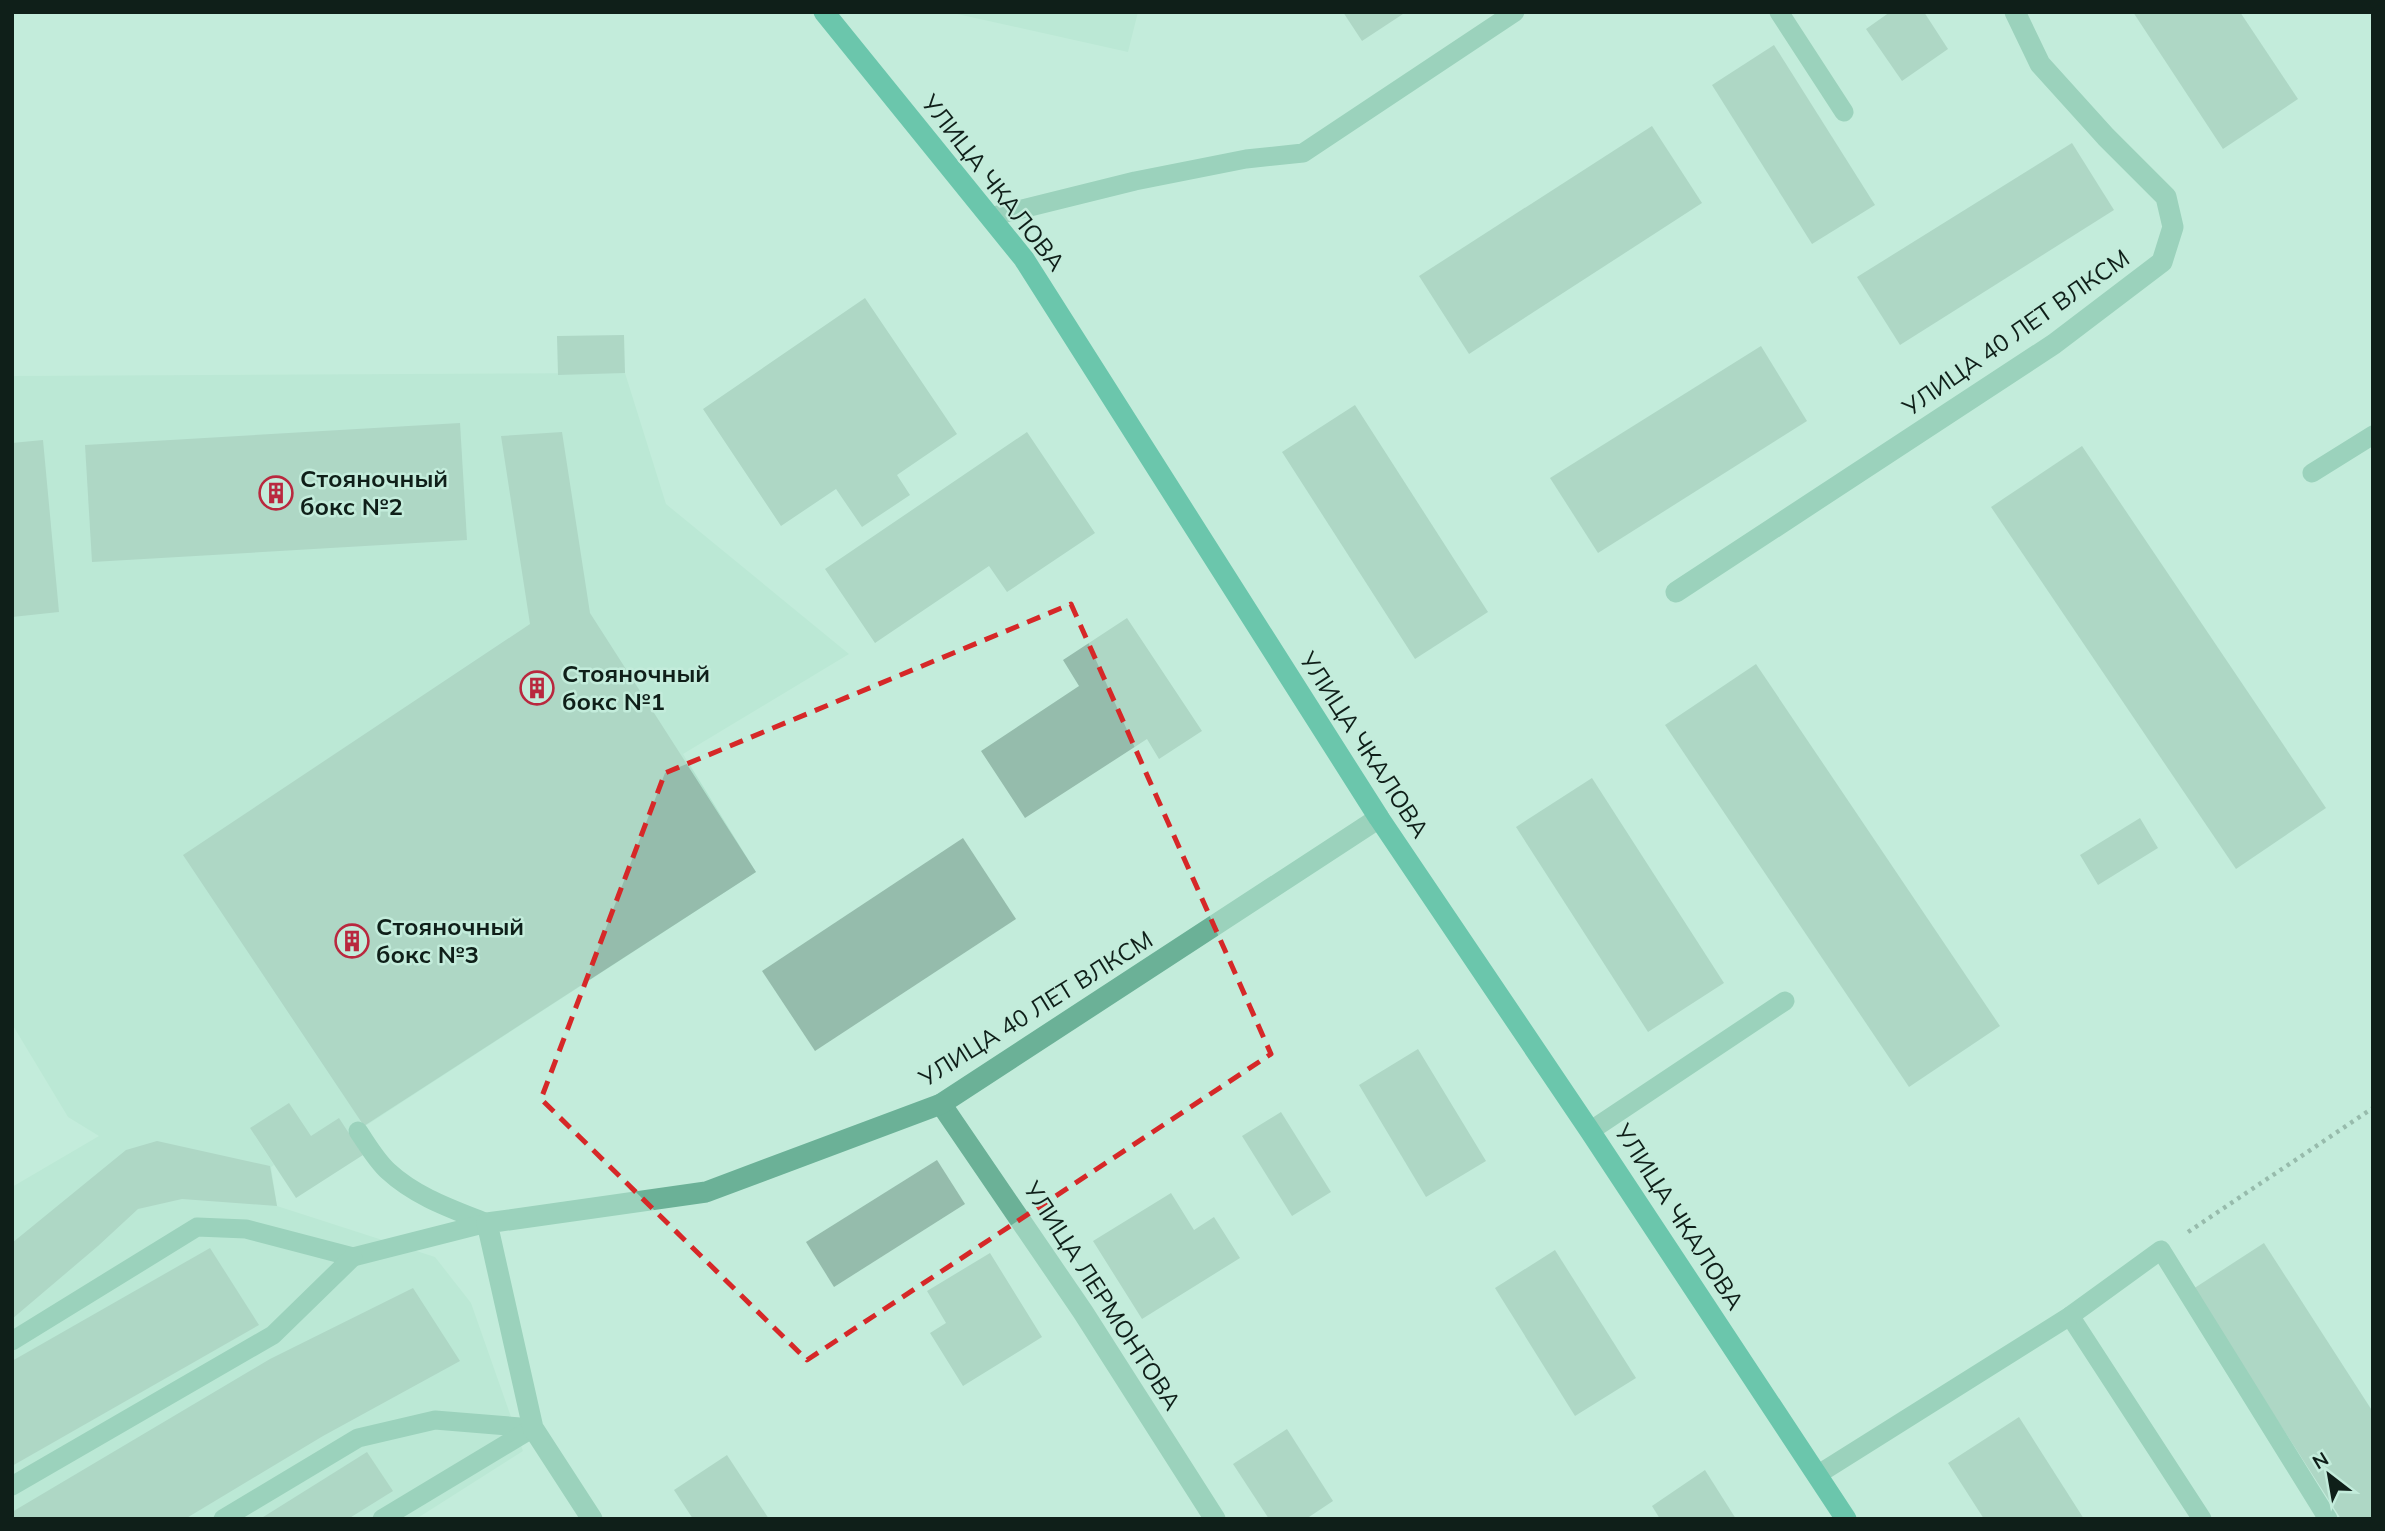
<svg xmlns="http://www.w3.org/2000/svg" width="2385" height="1531" font-family="Mulish,sans-serif">
  <rect width="100%" height="100%" fill="#c3ecdb"/>
  <g fill="#b2e2ce">
    <path d="M948 12H1138L1128 52Z"/>
    <path d="M625 373 666 504 849 654 683 754 756 872 350 1136H311L250 1128 274 1165 271 1167 277 1206 435 1257 471 1303 523 1451 416 1519H12V1187L99 1136 68 1117 12 1024V376Z"/>
  </g>
  <g fill="#95bcac">
    <path d="M1343 12H1406L1362 41Z"/>
    <path d="M1890 12H1924L1948 49 1902 81 1866 29Z"/>
    <path d="M2133 12H2240L2298 99 2223 149Z"/>
    <path d="M1774 45 1875 205 1812 244 1712 85Z"/>
    <path d="M1652 126 1702 203 1469 354 1419 276Z"/>
    <path d="M2072 143 2114 210 1900 345 1857 277Z"/>
    <path d="M865 298 957 434 897 475 910 495 862 527 836 489 781 526 703 409Z"/>
    <path d="M624 335 625 373 558 375 557 336Z"/>
    <path d="M1761 346 1807 421 1598 553 1550 478Z"/>
    <path d="M1355 405 1488 612 1415 659 1282 452Z"/>
    <path d="M460 423 467 540 92 562 85 445Z"/>
    <path d="M562 432 590 613 756 872 364 1126 183 855 530 624 501 436Z"/>
    <path d="M1027 432 1095 533 1007 592 989 566 875 643 825 569Z"/>
    <path d="M43 440 59 612 12 617V443Z"/>
    <path d="M2082 446 2326 808 2236 869 1991 507Z"/>
    <path d="M1127 618 1202 731 1159 759 1147 739 1025 818 981 751 1079 686 1063 660Z"/>
    <path d="M1756 664 2000 1026 1909 1087 1665 725Z"/>
    <path d="M1592 778 1724 983 1648 1032 1516 827Z"/>
    <path d="M2140 818 2158 848 2098 885 2080 855Z"/>
    <path d="M963 838 1016 919 815 1051 762 971Z"/>
    <path d="M1418 1049 1486 1161 1426 1197 1359 1085Z"/>
    <path d="M289 1103 311 1136 339 1118 363 1155 296 1198 250 1128Z"/>
    <path d="M1281 1112 1331 1192 1292 1216 1242 1136Z"/>
    <path d="M157 1141 270 1166 277 1206 182 1199 138 1209 98 1246 12 1319V1243L126 1150Z"/>
    <path d="M937 1160 965 1204 834 1287 806 1242Z"/>
    <path d="M1171 1193 1194 1230 1214 1217 1240 1258 1142 1319 1093 1241Z"/>
    <path d="M2264 1243 2373 1412V1519H2341L2193 1289Z"/>
    <path d="M210 1248 259 1325 12 1466V1361Z"/>
    <path d="M1555 1250 1636 1378 1575 1416 1495 1288Z"/>
    <path d="M990 1253 1042 1337 963 1386 930 1333 946 1323 927 1291Z"/>
    <path d="M413 1288 460 1361 323 1436 185 1519H12V1512L270 1359Z"/>
    <path d="M2019 1417 2084 1519H1984L1948 1463Z"/>
    <path d="M1287 1429 1333 1501 1306 1519H1269L1233 1464Z"/>
    <path d="M367 1452 393 1491 348 1519H260Z"/>
    <path d="M727 1455 769 1519H693L674 1490Z"/>
    <path d="M1705 1470 1736 1519H1660L1652 1506Z"/>
  </g>
  <g fill="none" stroke-linecap="round" stroke-linejoin="round">
    <path stroke="#637f73" stroke-width="4.5" stroke-dasharray="3.5 5" stroke-linecap="butt" d="M2188 1232 2373 1108"/>
    <g stroke="#6bb197" stroke-width="19">
      <path d="M1779 12 1844 112"/>
      <path d="M990 217 1135 181 1246 159 1303 153 1515 12"/>
      <path d="M2312 473 2373 435"/>
      <path d="M358 1131C367 1144 376 1160 388 1171 416 1197 452 1209 487 1223"/>
      <path d="M1590 1131 1785 1001"/>
      <path d="M2070 1316 2202 1519"/>
      <path d="M12 1341 197 1227 246 1229 353 1257 487 1223"/>
      <path d="M1817 1475 2070 1316 2161 1250 2328 1519"/>
      <path d="M12 1486 273 1335 353 1257"/>
      <path d="M223 1519 358 1438 435 1420 533 1428"/>
      <path d="M382 1519 533 1428"/>
    </g>
    <g stroke="#6bb197" stroke-width="21">
      <path d="M1676 592 2054 344 2162 262 2173 227 2166 197 2106 137 2040 64 2015 12"/>
      <path d="M941 1104 1083 1312 1215 1519"/>
      <path d="M592 1519 533 1428 487 1223 706 1192 941 1104 1379 818"/>
    </g>
    <path stroke="#009874" stroke-width="21" d="M824 12 1024 259 1379 818 1590 1131 1846 1519"/>
  </g>
  <path d="M0 0H2385V1531H0ZM1071 604 1271 1054 807 1360 541 1099 665 773Z" fill="#c3ecdb" fill-opacity=".55" fill-rule="evenodd"/>
  <path fill="none" stroke="#d62828" stroke-width="5" stroke-dasharray="14 9" stroke-linejoin="round" d="M1071 604 1271 1054 807 1360 541 1099 665 773Z"/>
  <defs>
    <symbol id="building-ring" viewBox="-11 -11 22 22"><circle r="9.5" fill="#c3ecdb" stroke="#b9283e" stroke-width="1.5"/><path d="M-4-6H4V6H1V3H-1V6H-4ZM-2.5-4.3h1.7v1.8h-1.7ZM.8-4.3h1.7v1.8H.8ZM-2.5-1h1.7V.8h-1.7ZM.8-1h1.7V.8H.8Z" fill="#b9283e"/></symbol>
  </defs>
  <g fill-rule="evenodd">
    <use href="#building-ring" x="257" y="474" width="38" height="38"/>
    <use href="#building-ring" x="518" y="669" width="38" height="38"/>
    <use href="#building-ring" x="333" y="922" width="38" height="38"/>
  </g>
  <g text-anchor="middle" stroke-width="5" stroke-linejoin="round" paint-order="stroke">
    <g font-size="24" fill="#0f1f19" stroke="#c3ecdb">
      <text transform="translate(993 183) rotate(52)" y="8">УЛИЦА ЧКАЛОВА</text>
      <text transform="translate(2016 333) rotate(-35)" y="8">УЛИЦА 40 ЛЕТ ВЛКСМ</text>
      <text transform="translate(1364 745) rotate(57)" y="8">УЛИЦА ЧКАЛОВА</text>
      <text transform="translate(1036 1009) rotate(-32)" y="8">УЛИЦА 40 ЛЕТ ВЛКСМ</text>
      <text transform="translate(1679 1217) rotate(57)" y="8">УЛИЦА ЧКАЛОВА</text>
      <text transform="translate(1102 1296) rotate(57)" y="8">УЛИЦА ЛЕРМОНТОВА</text>
    </g>
    <g font-size="24" font-weight="bold" fill="#0f1f19" stroke="#c3ecdb" text-anchor="start">
      <text x="300" y="487">Стояночный<tspan x="300" dy="28">бокс №2</tspan></text>
      <text x="562" y="682">Стояночный<tspan x="562" dy="28">бокс №1</tspan></text>
      <text x="376" y="935">Стояночный<tspan x="376" dy="28">бокс №3</tspan></text>
    </g>
  </g>
  <rect width="2385" height="1531" fill="none" stroke="#0f1f19" stroke-width="28"/>
  <g transform="translate(2329 1475) rotate(329)" stroke="#c3ecdb" stroke-width="5" paint-order="stroke">
  <path d="M0-5L12 26L0 18L-12 26Z" fill="#0f1f19"/>
  <text y="-10" font-size="19" font-weight="bold" text-anchor="middle" fill="#0f1f19">N</text>
  </g>
</svg>
